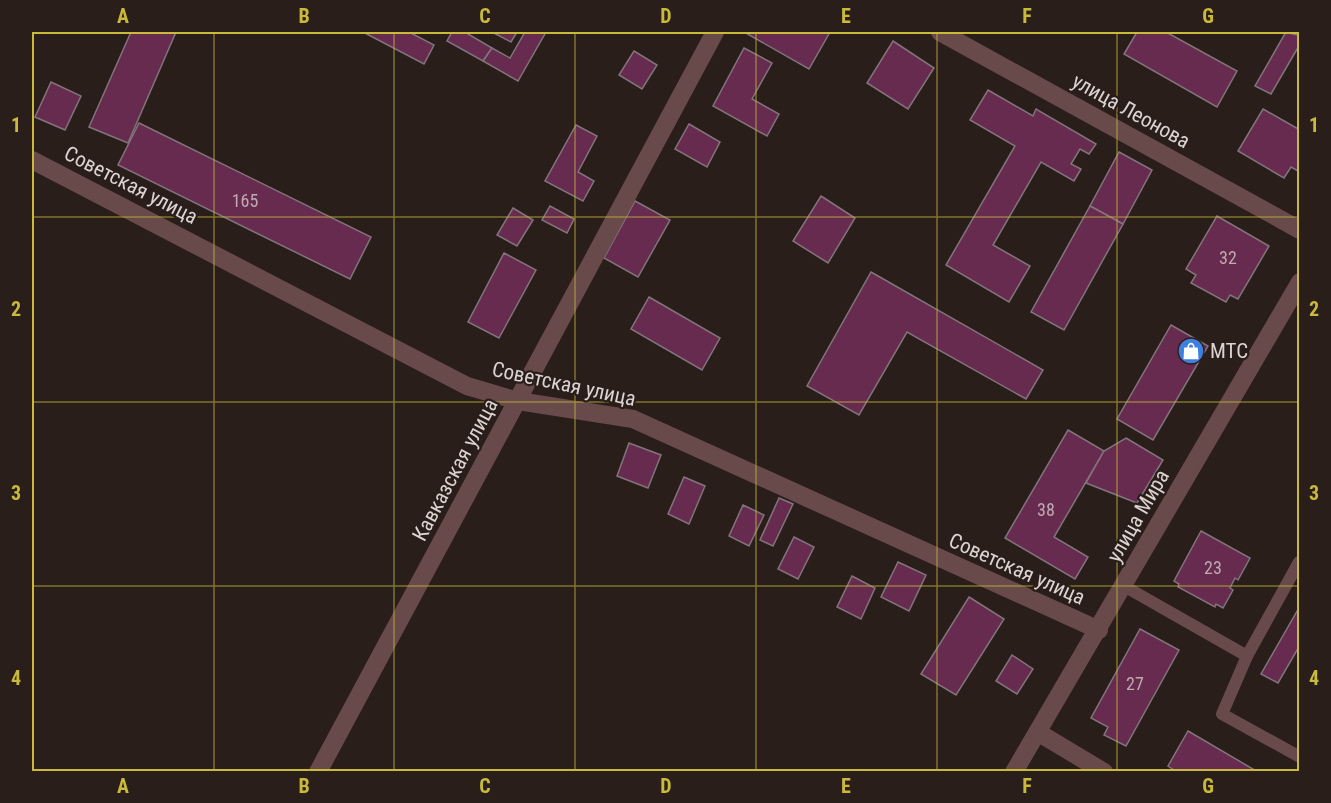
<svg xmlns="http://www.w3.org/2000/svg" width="1331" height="803" font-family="'Roboto Condensed',sans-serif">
  <rect width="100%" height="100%" fill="#2a1e1a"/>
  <g fill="#662b4e" stroke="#82747b" stroke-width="1.5">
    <path d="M131 32H176L128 143 89 127Z"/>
    <path d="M363 32H409L434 45 424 64Z"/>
    <path d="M452 32H469L468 34 492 48 483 61 447 41Z"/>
    <path d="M492 32H517L511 42Z"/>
    <path d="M525 32H546L518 81 483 61 492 48 510 58Z"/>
    <path d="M744 32H830L809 69Z"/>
    <path d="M1137 32H1166L1237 71 1217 107 1124 54Z"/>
    <path d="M1286 32 1300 36V44L1271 94 1255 86Z"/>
    <path d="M893 41 934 68 908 109 867 83Z"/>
    <path d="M744 48 772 63 752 99 779 114 767 136 713 106Z"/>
    <path d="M634 51 657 65 642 89 619 75Z"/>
    <path d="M51 82 81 96 65 130 35 117Z"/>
    <path d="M988 90 1033 116 1036 109 1096 144 1089 154 1080 149 1071 164 1081 169 1074 181 1041 162 993 245 1030 266 1009 302 946 265 1015 146 970 120Z"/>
    <path d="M1263 109 1300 130V172L1291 167 1284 178 1238 151Z"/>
    <path d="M139 123 371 237 350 279 118 165Z"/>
    <path d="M689 124 720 142 707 167 675 149Z"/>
    <path d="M576 125 597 136 578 172 594 181 583 201 545 181Z"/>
    <path d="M1119 152 1152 170 1123 224 1090 206Z"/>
    <path d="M821 196 855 218 828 263 793 241Z"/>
    <path d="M635 201 670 220 638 277 604 258Z"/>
    <path d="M550 206 574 219 567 233 542 220Z"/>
    <path d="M1090 206 1123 224 1064 330 1031 312Z"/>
    <path d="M513 208 533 220 517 246 497 235Z"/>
    <path d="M1217 216 1269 246 1238 299 1230 295 1226 302 1191 283 1196 275 1186 269Z"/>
    <path d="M504 253 536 270 499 338 468 322Z"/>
    <path d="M871 272 1043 370 1026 399 907 332 859 415 807 386Z"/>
    <path d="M649 297 720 338 702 370 631 329Z"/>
    <path d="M1171 325 1208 346 1153 440 1117 419Z"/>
    <path d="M1068 430 1104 451 1054 537 1088 557 1075 579 1005 538Z"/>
    <path d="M1126 438 1163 460 1137 503 1086 483 1104 451Z"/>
    <path d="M629 443 661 455 648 488 617 476Z"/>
    <path d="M684 477 705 486 689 524 668 514Z"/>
    <path d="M779 498 793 504 773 546 760 540Z"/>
    <path d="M743 505 764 515 749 546 729 536Z"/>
    <path d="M1201 531 1250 558 1238 580 1235 578 1230 588 1233 590 1223 608 1216 604 1215 607 1178 587 1179 584 1174 581Z"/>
    <path d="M794 537 814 547 798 579 778 569Z"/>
    <path d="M898 562 926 575 909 611 881 597Z"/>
    <path d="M852 576 875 588 861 619 837 607Z"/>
    <path d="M969 597 1004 619 956 695 921 674Z"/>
    <path d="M1300 606V645L1278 683 1261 674Z"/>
    <path d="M1140 629 1179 650 1126 746 1104 735 1108 727 1091 718Z"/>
    <path d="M1012 655 1033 669 1017 694 996 681Z"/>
    <path d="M1188 731 1258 772H1177L1168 766Z"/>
  </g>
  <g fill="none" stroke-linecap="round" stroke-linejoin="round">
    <g stroke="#694a4a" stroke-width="12">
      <path d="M1124 586 1247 656 1222 714 1300 757"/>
      <path d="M1247 656 1299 562"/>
    </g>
    <g stroke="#694a4a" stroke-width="18">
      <path d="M940 32 1300 230"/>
      <path d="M32 160 467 386 518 401 633 419 1099 630"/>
      <path d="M1039 733 1104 772"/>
      <path d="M318 772 715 32"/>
      <path d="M1014 772 1300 282"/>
    </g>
  </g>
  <path fill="none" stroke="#c9ba3a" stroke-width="1.5" stroke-opacity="0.55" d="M214 32V772M394 32V772M575 32V772M756 32V772M937 32V772M1117 32V772M32 217H1300M32 402H1300M32 586H1300"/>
  <defs>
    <symbol id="shop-disc" viewBox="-11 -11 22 22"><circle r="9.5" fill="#3f7fe0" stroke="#2a1e1a"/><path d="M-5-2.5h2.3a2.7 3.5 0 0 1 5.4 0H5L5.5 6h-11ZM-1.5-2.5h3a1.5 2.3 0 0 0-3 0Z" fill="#fff"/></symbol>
  </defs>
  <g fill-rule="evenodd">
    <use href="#shop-disc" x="1176" y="336" width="30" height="30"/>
  </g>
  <g text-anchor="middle" stroke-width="4.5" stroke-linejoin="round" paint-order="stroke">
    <g font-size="18" fill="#beaab0">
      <text x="245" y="207">165</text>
      <text x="1228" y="264">32</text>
      <text x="1046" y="516">38</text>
      <text x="1213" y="574">23</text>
      <text x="1135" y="690">27</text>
    </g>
    <g font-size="21" fill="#dcd4d1" stroke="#2a1e1a">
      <text transform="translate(1131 111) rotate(29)" y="7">улица Леонова</text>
      <text transform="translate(131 185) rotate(27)" y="7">Советская улица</text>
      <text transform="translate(564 384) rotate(12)" y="7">Советская улица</text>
      <text transform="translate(455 470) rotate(-62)" y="7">Кавказская улица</text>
      <text transform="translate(1138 516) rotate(-60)" y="7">улица Мира</text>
      <text transform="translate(1017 569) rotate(24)" y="7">Советская улица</text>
    </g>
    <g font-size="21" fill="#dcd4d1" stroke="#2a1e1a" text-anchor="start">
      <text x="1210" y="358">МТС</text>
    </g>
  </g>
  <rect width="1331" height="803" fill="none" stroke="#2a1e1a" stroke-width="66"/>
  <rect x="33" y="33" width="1265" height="737" fill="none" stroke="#c9ba3a" stroke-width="2"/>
  <g font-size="20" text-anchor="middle" font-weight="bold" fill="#c9ba3a">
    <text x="123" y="23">A</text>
    <text x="304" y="23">B</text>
    <text x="485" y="23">C</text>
    <text x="666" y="23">D</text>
    <text x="846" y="23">E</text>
    <text x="1027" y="23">F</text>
    <text x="1208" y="23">G</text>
    <text x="16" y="132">1</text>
    <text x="1314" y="132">1</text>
    <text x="16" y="316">2</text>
    <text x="1314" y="316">2</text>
    <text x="16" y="500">3</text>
    <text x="1314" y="500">3</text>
    <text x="16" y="685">4</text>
    <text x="1314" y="685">4</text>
    <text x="123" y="793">A</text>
    <text x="304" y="793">B</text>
    <text x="485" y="793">C</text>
    <text x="666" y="793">D</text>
    <text x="846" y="793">E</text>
    <text x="1027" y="793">F</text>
    <text x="1208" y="793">G</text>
  </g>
</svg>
